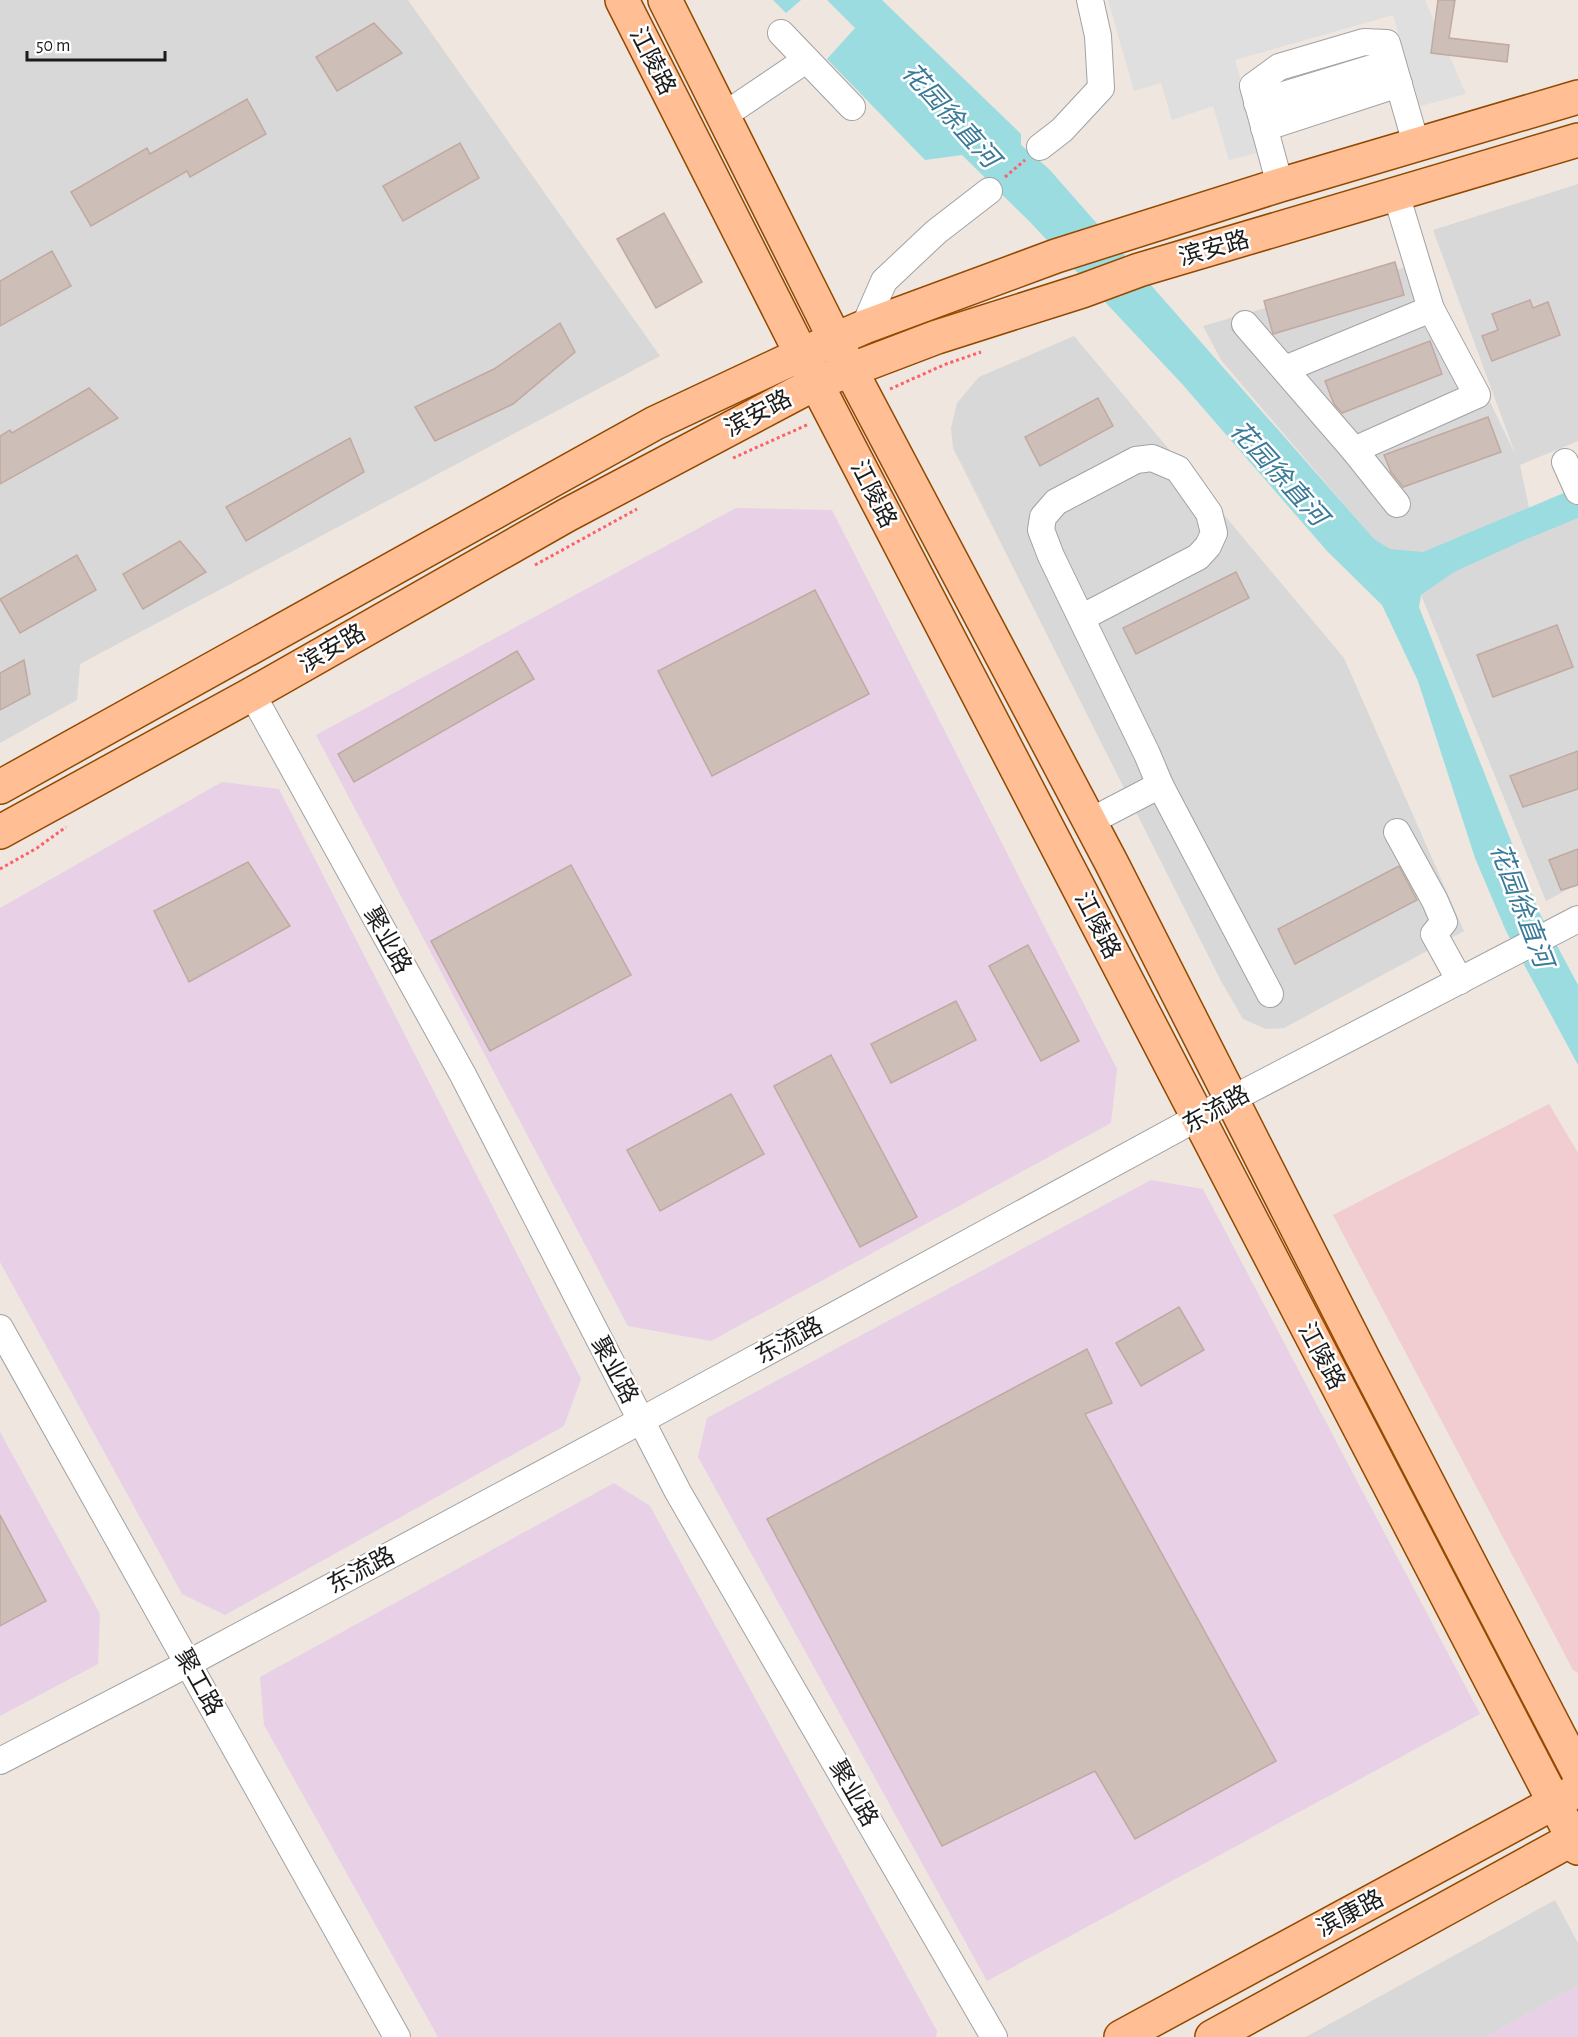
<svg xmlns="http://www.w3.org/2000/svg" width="1578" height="2037" font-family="'Alegreya Sans','Noto Sans SC',sans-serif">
  <rect width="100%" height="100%" fill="#eee6df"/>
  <g fill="#d9d8d8">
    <path d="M0 0H408L660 356 80 664 77 700 0 743Z"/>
    <path d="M1578 184V441L1520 465 1531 517 1578 497V884L1546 901 1421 595 1221 360 1203 326 1423 262 1516 456 1433 230Z"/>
    <path d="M1074 336 1344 658 1464 931 1284 1028 1266 1029 1243 1019 1221 981 953 448 951 428 957 403 979 377Z"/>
    <path d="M1555 1900 1578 1943V1986L1485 2037H1306Z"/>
  </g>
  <path fill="#f1ccd1" d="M1549 1104 1578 1153V1673L1573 1670 1333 1215Z"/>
  <g fill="#e8d0e7">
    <path d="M736 508 832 510 1117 1069 1111 1123 711 1341 628 1326 316 735Z"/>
    <path d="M222 782 279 789 581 1379 564 1426 225 1615 182 1594 0 1262V908Z"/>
    <path d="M1151 1180 1203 1189 1480 1714 987 1981 698 1457 707 1418Z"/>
    <path d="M0 1432 100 1614 98 1664 0 1716Z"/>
    <path d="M614 1483 650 1506 937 2031 936 2037H438L264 1725 260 1677Z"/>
    <path d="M1578 1986V2037H1485Z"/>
  </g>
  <path fill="#dfdfdf" d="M1108 0H1425L1466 94 1420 106 1393 15 1235 60 1261 152 1229 160 1213 106 1172 120 1161 83 1134 91Z"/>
  <g fill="#9bdce0">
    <path d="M773 0H801L786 13Z"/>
    <path d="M827 0H882L1021 134V145L1049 169 1374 539 1390 549 1423 552 1578 487V518L1522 541 1454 572 1421 595 1419 607 1539 912 1578 985V1065L1506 931 1475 858 1418 681 1382 605 1327 551 1183 385 1030 222 962 155 925 160 827 59 855 28Z"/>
  </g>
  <g fill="#cebeb8" stroke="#c0a9a0" stroke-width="1.5">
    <path d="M1438 0H1455L1449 38 1509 45 1507 62 1431 53Z"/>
    <path d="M374 23 402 53 337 91 316 57Z"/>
    <path d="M247 99 266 134 190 177 187 171 91 226 71 192 147 148 150 154Z"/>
    <path d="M460 143 479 178 403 221 383 186Z"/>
    <path d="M664 213 702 282 656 308 617 239Z"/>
    <path d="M52 251 71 286 0 326V281Z"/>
    <path d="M1395 262 1404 295 1273 334 1264 301Z"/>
    <path d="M1530 300 1533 308 1548 302 1560 335 1492 361 1482 336 1498 330 1492 314Z"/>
    <path d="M560 323 575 352 513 404 435 441 415 407 494 369Z"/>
    <path d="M1430 341 1442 374 1342 413 1334 404 1325 381Z"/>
    <path d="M89 388 118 418 0 484V436L10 430 12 433Z"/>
    <path d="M1098 398 1113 426 1040 466 1025 437Z"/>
    <path d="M1488 417 1501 452 1403 487 1391 472 1384 455Z"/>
    <path d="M350 438 364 472 246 541 226 507Z"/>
    <path d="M180 541 206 572 143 609 123 574Z"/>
    <path d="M77 555 96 590 20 633 0 599Z"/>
    <path d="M1236 572 1249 598 1136 654 1123 628Z"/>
    <path d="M815 590 869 694 712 776 658 671Z"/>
    <path d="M1557 625 1573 667 1493 697 1477 655Z"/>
    <path d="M517 651 534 679 354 782 338 754Z"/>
    <path d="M24 660 30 694 0 710V673Z"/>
    <path d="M1578 751V789L1523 807 1510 776Z"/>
    <path d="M1578 849V885L1561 890 1549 860Z"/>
    <path d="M248 862 290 926 189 982 154 911Z"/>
    <path d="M571 865 631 975 490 1051 431 941Z"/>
    <path d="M1399 866 1417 900 1295 964 1278 929Z"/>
    <path d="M1028 945 1079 1041 1041 1061 989 966Z"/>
    <path d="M956 1001 976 1040 891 1083 871 1044Z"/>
    <path d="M831 1055 917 1217 860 1247 774 1086Z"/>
    <path d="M731 1094 764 1154 660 1211 627 1150Z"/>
    <path d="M1179 1307 1204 1350 1141 1386 1116 1343Z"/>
    <path d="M1087 1349 1112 1403 1085 1414 1276 1761 1135 1839 1095 1771 942 1846 767 1519Z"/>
    <path d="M0 1515 46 1601 0 1626Z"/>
  </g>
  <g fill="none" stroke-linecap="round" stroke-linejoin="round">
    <defs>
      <g id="minor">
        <path d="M781 33 852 107"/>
        <path d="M1257 103 1392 62"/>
        <path d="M723 116 806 60"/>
        <path d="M1264 128 1399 84"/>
        <path d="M1040 147 1062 130 1101 88 1098 36 1090 0"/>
        <path d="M1280 185 1253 86 1279 67 1364 42 1387 43 1416 144"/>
        <path d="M1245 324 1354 450 1477 395 1431 309 1396 194"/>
        <path d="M864 327 884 281 936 232 989 191"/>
        <path d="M1285 369 1431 309"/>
        <path d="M1354 450 1397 504"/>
        <path d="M1565 462 1578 491"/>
        <path d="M1081 618 1198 557 1208 546 1214 533 1209 513 1178 469 1152 458 1136 460 1056 502 1043 517 1041 530 1051 556 1147 754 1160 785 1270 994"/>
        <path d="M252 694 463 1075 678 1492 994 2037"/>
        <path d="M1089 822 1160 785"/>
        <path d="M1397 832 1435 901 1444 922 1434 934 1460 981"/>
        <path d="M0 1328 397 2037"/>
        <path d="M0 1761 189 1663 642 1420 1230 1100 1578 919"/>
      </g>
      <g id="major">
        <path d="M622 0 816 383 1578 1848"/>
        <path d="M665 0 850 369 1111 862 1364 1360 1578 1772"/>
        <path d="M0 787 655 423 802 354 864 327 1056 256 1280 185 1578 97"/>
        <path d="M0 832 252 694 567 515 816 383 937 337 1082 291 1139 270 1578 140"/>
        <path d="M1121 2037 1574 1792"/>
        <path d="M1212 2037 1578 1836"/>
      </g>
    </defs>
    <use href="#minor" stroke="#a2a2a2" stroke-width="28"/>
    <use href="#major" stroke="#924900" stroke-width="36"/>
    <g stroke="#ff5f69" stroke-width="3" stroke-dasharray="3 3" stroke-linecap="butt">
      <path d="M1005 177 1025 160"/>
      <path d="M890 389 946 364 981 352"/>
      <path d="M733 458 809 424"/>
      <path d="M535 565 637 509"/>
      <path d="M0 869 37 848 66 827"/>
    </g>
    <use href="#minor" stroke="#fff" stroke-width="26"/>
    <use href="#major" stroke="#ffbe93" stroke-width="33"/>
  </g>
  <g text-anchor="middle" stroke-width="5" stroke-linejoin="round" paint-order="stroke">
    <g font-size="24" fill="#1b1b1b" stroke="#fff">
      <text transform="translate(653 61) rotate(63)" y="8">江陵路</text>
      <text transform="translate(1214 248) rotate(-16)" y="8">滨安路</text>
      <text transform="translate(758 413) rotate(-28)" y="8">滨安路</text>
      <text transform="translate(874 494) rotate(63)" y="8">江陵路</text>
      <text transform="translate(332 648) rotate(-30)" y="8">滨安路</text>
      <text transform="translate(1098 925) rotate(63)" y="8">江陵路</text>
      <text transform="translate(388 940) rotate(61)" y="8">聚业路</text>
      <text transform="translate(1216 1109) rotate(-29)" y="8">东流路</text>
      <text transform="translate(789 1340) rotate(-28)" y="8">东流路</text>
      <text transform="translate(1322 1356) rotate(62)" y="8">江陵路</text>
      <text transform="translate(615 1370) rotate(62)" y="8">聚业路</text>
      <text transform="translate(361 1570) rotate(-28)" y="8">东流路</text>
      <text transform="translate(199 1682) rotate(61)" y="8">聚工路</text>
      <text transform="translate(854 1793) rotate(60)" y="8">聚业路</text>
      <text transform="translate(1350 1913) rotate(-28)" y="8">滨康路</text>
    </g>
    <g font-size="26" font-style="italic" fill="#3a7a99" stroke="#fff">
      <text transform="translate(951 115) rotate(48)" y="9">花园徐直河</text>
      <text transform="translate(1279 473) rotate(48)" y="9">花园徐直河</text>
      <text transform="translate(1522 905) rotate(69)" y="9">花园徐直河</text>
    </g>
  </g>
  <path d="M27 51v9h138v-9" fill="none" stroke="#1b1b1b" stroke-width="3"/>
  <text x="36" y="51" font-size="18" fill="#1b1b1b" stroke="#ffffff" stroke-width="4.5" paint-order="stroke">50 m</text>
</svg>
